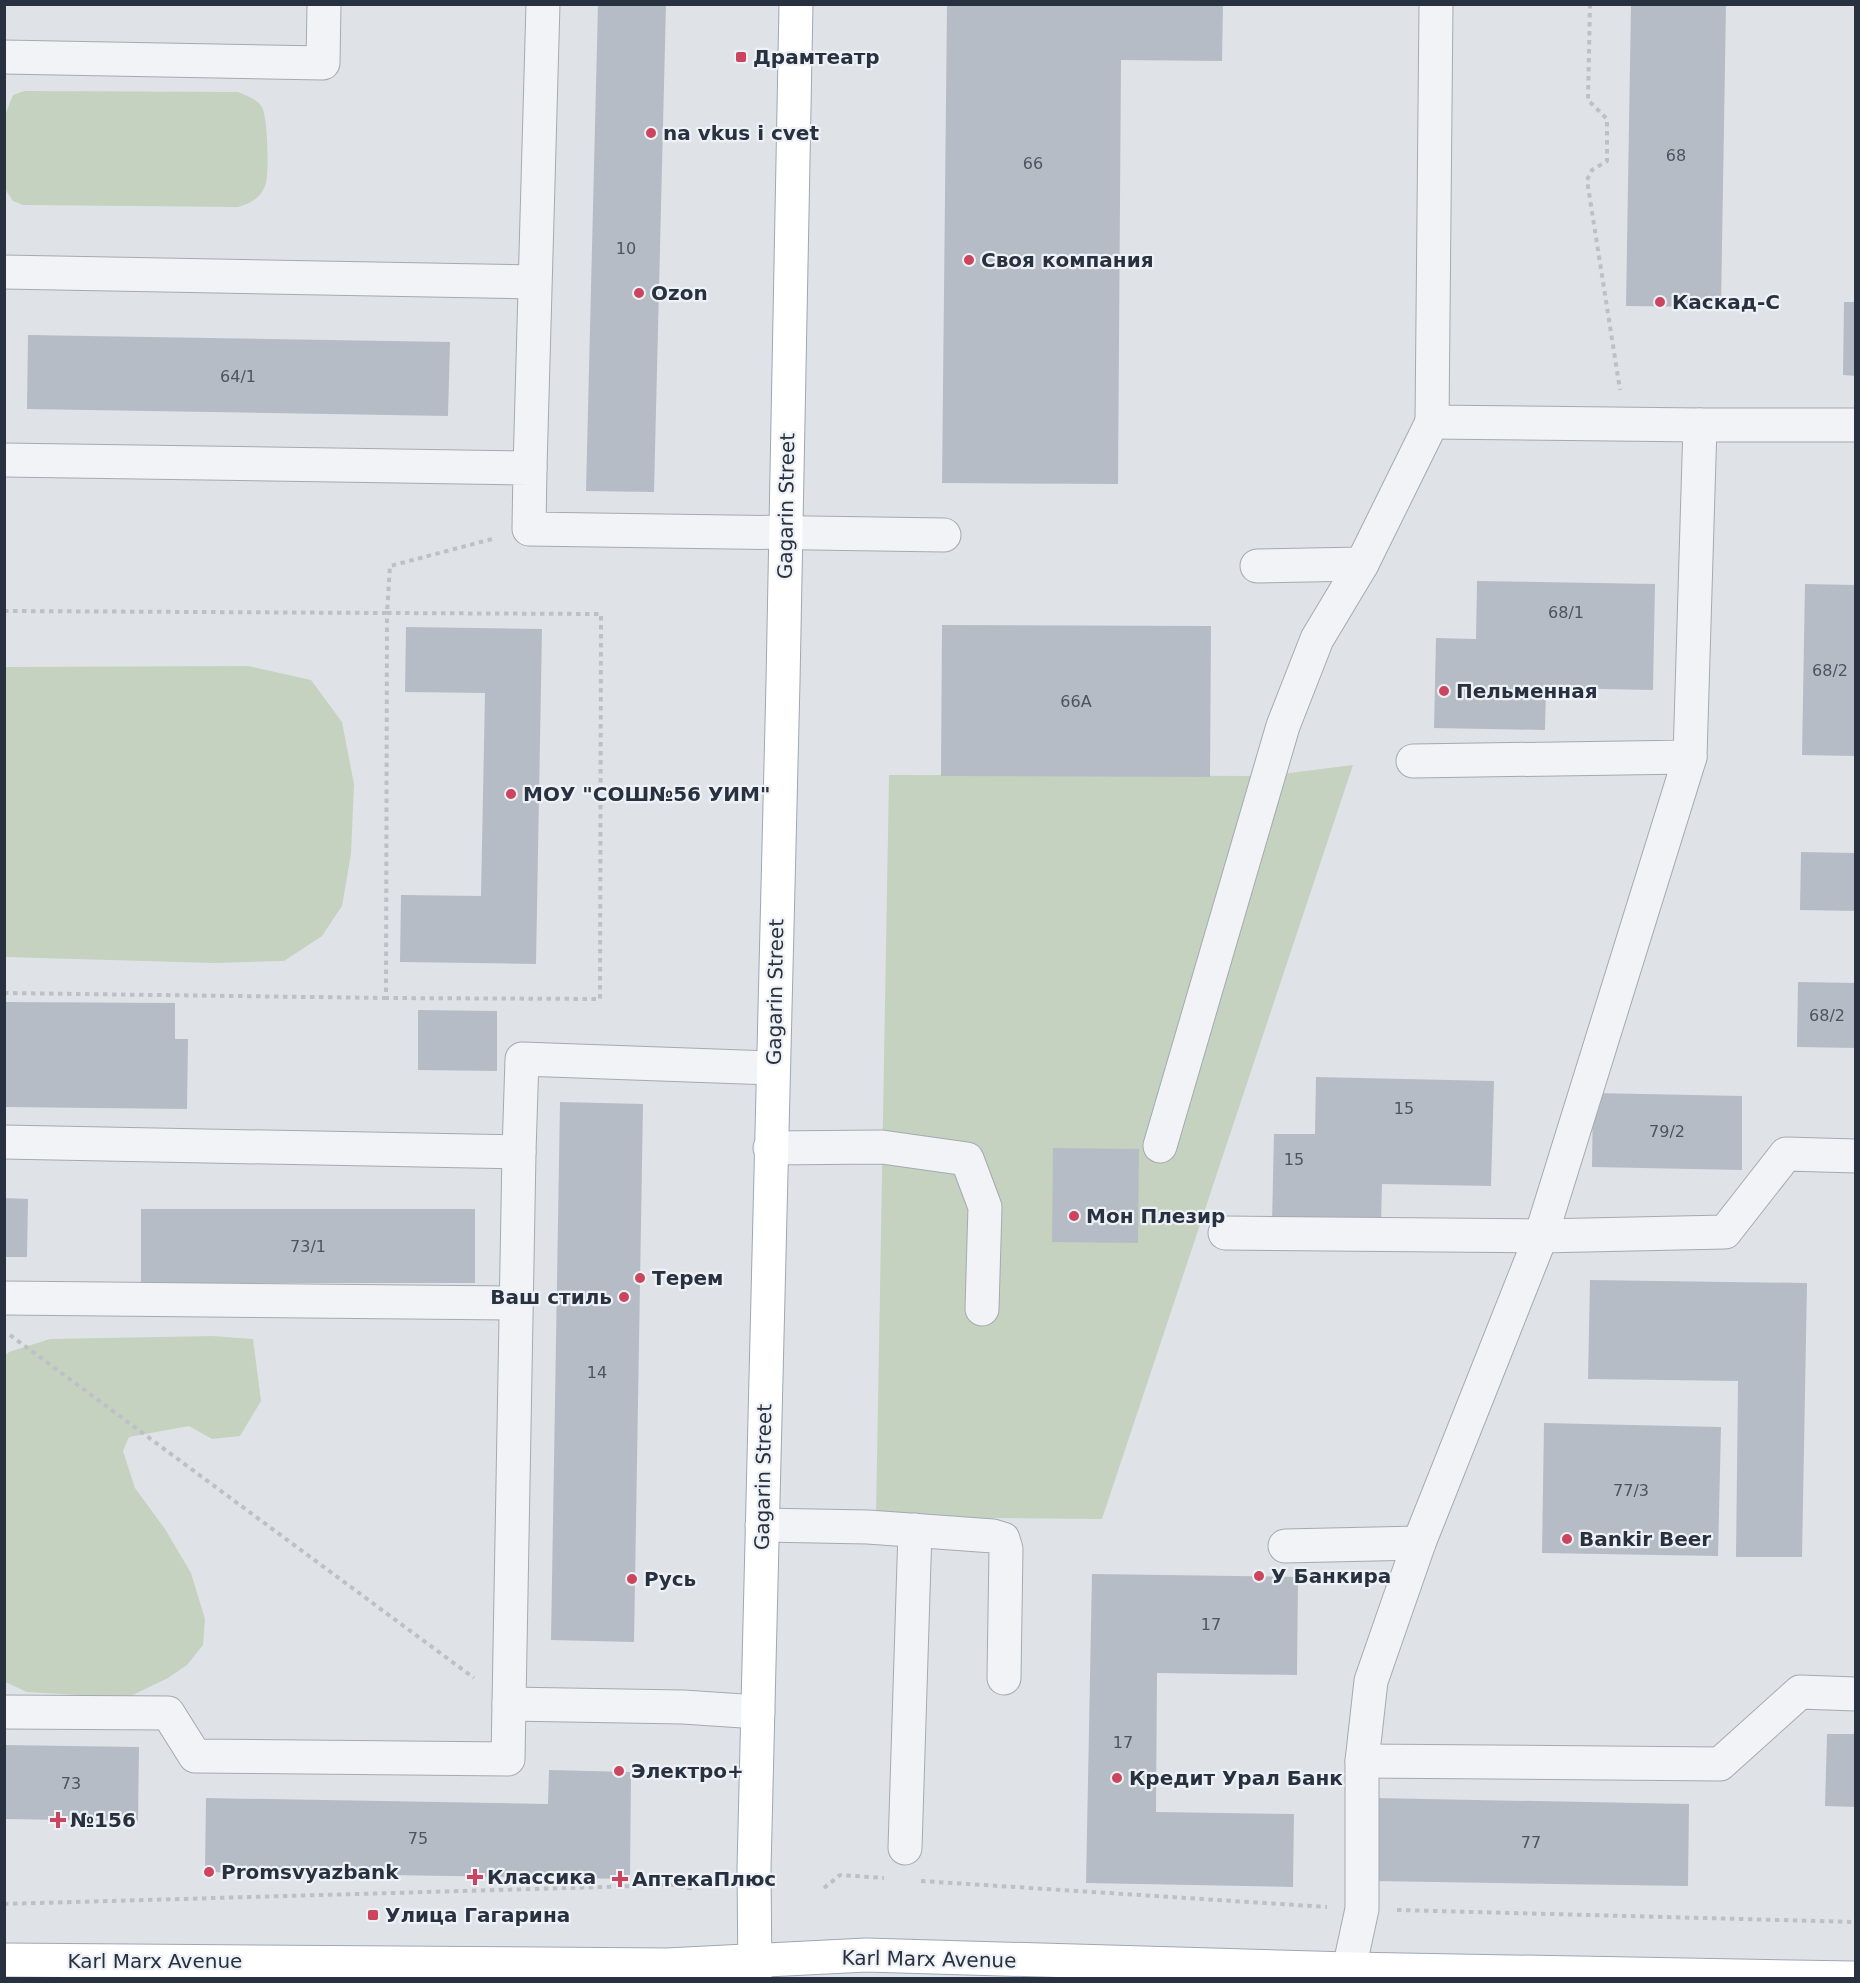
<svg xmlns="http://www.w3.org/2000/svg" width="1860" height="1983" font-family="'DejaVu Sans',sans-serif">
  <rect width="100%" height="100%" fill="#dfe3e8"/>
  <g fill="#c5d2c0">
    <path d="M24 91 238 92C247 96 257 99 262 107 268 118 269 171 266 183 261 198 252 203 238 207L23 205 13 201 5 189V115L13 95Z"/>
    <path d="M248 666 311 680 342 722 354 784 351 854 342 906 322 936 284 961 214 963 5 957V667Z"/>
    <path d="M1353 765 1102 1519 876 1517 889 775 1266 776Z"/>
    <path d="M212 1336 253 1339 261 1401 240 1436 212 1439 189 1426 129 1437 123 1451 135 1488 165 1529 191 1573 205 1619 203 1645 187 1665 168 1678 131 1696 79 1695 27 1692 5 1682V1356L9 1352 50 1339Z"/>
  </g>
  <g fill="#b6bcc5">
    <path d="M598 4H666L654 492 586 491Z"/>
    <path d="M947 4H1223L1222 61 1121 60 1118 484 942 483Z"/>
    <path d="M1631 4H1726L1721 307 1626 306Z"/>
    <path d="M1844 302H1856V376L1843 375Z"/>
    <path d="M28 335 450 342 448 416 27 409Z"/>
    <path d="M1477 581 1655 584 1653 690 1546 688 1545 730 1434 728 1436 638 1476 639Z"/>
    <path d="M1805 584 1856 585V756L1802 755Z"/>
    <path d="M942 625 1211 626 1210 777 941 776Z"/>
    <path d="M406 627 542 629 536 964 400 962 401 895 481 896 485 693 405 692Z"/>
    <path d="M1801 852 1856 853V911L1800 910Z"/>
    <path d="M1798 982 1856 983V1048L1797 1047Z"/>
    <path d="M4 1002 175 1003V1039H188L187 1109 4 1107Z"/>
    <path d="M418 1010 497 1011V1071L418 1070Z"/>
    <path d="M1316 1077 1494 1081 1491 1186 1382 1184 1381 1225 1272 1223 1274 1134H1315Z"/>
    <path d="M1593 1093 1742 1096V1170L1592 1167Z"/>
    <path d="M560 1102 643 1104 634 1642 551 1640Z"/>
    <path d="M1053 1148 1139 1149 1138 1243 1052 1242Z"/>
    <path d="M4 1198 28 1199 27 1257H4Z"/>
    <rect x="141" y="1209" width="334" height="74"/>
    <path d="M1590 1280 1807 1283 1802 1557H1736L1738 1381 1588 1379Z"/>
    <path d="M1544 1423 1721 1427 1718 1556 1542 1553Z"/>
    <path d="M1092 1574 1298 1577 1297 1675 1157 1673 1156 1812 1294 1814 1293 1887 1086 1883Z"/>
    <path d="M1827 1734H1856V1807L1825 1806Z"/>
    <path d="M4 1745 139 1747 138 1821 4 1819Z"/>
    <path d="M549 1770 631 1772 630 1879 205 1872 206 1798 548 1804Z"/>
    <path d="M1375 1798 1689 1804 1688 1886 1373 1881Z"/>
  </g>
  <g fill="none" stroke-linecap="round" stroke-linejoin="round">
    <defs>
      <g id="minor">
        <path d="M1436 4 1432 422 1700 425H1856"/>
        <path d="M4 57 323 63 324 4"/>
        <path d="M4 272 534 282"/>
        <path d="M4 460 530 468 529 529 944 535"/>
        <path d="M530 468 543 4"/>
        <path d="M1257 566 1362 564"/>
        <path d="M1413 761 1690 757 1700 425"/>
        <path d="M4 1142 519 1152"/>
        <path d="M1160 1146 1283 726 1317 639 1362 564 1432 422"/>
        <path d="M770 1148 882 1147 967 1159 985 1207 982 1309"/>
        <path d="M1225 1233 1541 1236 1725 1232 1786 1154 1856 1156"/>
        <path d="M4 1298 516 1303"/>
        <path d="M762 1525 868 1527 993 1536 1003 1539 1006 1549 1004 1678"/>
        <path d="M1285 1546 1419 1543"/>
        <path d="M509 1704 683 1707 758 1712"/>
        <path d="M4 1712 168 1713 195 1756 508 1759 519 1152 522 1059 773 1068"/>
        <path d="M1362 1761 1720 1764 1800 1692 1856 1694"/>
        <path d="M905 1848 915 1530"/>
        <path d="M1349 1969 1362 1909V1761L1371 1681 1419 1543 1541 1236 1690 757"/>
      </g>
      <g id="major">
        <path d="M4 1960 667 1965 866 1955 1349 1969 1853 1978"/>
        <path d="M755 1978 754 1869 783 682 796 4"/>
      </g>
    </defs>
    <use href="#minor" stroke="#a4aab2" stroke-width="35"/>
    <use href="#major" stroke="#9ea7b3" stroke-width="35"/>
    <g stroke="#bdc1c6" stroke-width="4" stroke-dasharray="4.5 4.5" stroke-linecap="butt">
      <path d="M1590 4 1588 100 1607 119V161L1592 170 1587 180 1620 390"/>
      <path d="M4 611 387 613 390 566 496 538"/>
      <path d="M387 613 601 614 600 999 386 998Z"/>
      <path d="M4 993 386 998"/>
      <path d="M10 1335 474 1678"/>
      <path d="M921 1881 1327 1907"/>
      <path d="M824 1888 840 1875 884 1878"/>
      <path d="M4 1904 673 1885 694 1889"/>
      <path d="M1397 1910 1856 1922"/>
    </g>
    <use href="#minor" stroke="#f1f3f6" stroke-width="33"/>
    <use href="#major" stroke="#fff" stroke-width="33"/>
  </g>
  <g fill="#cb455e" stroke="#eef1f5" stroke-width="2">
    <rect x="735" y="51" width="12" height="12" rx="3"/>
    <circle cx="651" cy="133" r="6"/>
    <circle cx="969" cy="260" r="6"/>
    <circle cx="639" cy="293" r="6"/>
    <circle cx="1660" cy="302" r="6"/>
    <circle cx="1444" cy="691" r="6"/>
    <circle cx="511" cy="794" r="6"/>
    <circle cx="1074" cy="1216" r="6"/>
    <circle cx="640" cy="1278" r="6"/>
    <circle cx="624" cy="1297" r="6"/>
    <circle cx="1567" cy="1539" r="6"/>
    <circle cx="1259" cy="1576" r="6"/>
    <circle cx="632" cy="1579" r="6"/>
    <circle cx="619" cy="1771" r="6"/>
    <circle cx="1117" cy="1778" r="6"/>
    <path d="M55 1811h6v6h6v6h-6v6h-6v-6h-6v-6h6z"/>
    <circle cx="209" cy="1872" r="6"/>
    <path d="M472 1868h6v6h6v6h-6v6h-6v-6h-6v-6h6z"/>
    <path d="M617 1870h6v6h6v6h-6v6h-6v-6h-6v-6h6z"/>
    <rect x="367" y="1909" width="12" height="12" rx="3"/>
  </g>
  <g text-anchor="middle" stroke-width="4.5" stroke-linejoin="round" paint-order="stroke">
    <g font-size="16" fill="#4c5460">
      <text x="1676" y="161">68</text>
      <text x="1033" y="169">66</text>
      <text x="626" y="254">10</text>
      <text x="238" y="382">64/1</text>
      <text x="1566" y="618">68/1</text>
      <text x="1830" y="676">68/2</text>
      <text x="1076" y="707">66А</text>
      <text x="1827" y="1021">68/2</text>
      <text x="1404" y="1114">15</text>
      <text x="1667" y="1137">79/2</text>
      <text x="1294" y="1165">15</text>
      <text x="308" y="1252">73/1</text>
      <text x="597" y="1378">14</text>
      <text x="1631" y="1496">77/3</text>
      <text x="1211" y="1630">17</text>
      <text x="1123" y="1748">17</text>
      <text x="71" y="1789">73</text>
      <text x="418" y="1844">75</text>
      <text x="1531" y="1848">77</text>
    </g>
    <g font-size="20" font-weight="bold" fill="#28313f" stroke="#eef1f5" text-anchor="start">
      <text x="753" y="64">Драмтеатр</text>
      <text x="663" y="140">na vkus i cvet</text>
      <text x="981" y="267">Своя компания</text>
      <text x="651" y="300">Ozon</text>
      <text x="1672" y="309">Каскад-С</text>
      <text x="1456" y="698">Пельменная</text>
      <text x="523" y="801">МОУ "СОШ№56 УИМ"</text>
      <text x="1086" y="1223">Мон Плезир</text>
      <text x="652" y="1285">Терем</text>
      <text x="612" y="1304" text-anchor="end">Ваш стиль</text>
      <text x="1579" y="1546">Bankir Beer</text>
      <text x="1271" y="1583">У Банкира</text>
      <text x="644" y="1586">Русь</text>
      <text x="631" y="1778">Электро+</text>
      <text x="1129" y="1785">Кредит Урал Банк</text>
      <text x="70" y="1827">№156</text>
      <text x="221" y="1879">Promsvyazbank</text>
      <text x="487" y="1884">Классика</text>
      <text x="632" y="1886">АптекаПлюс</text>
      <text x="385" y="1922">Улица Гагарина</text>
    </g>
    <g font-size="20" fill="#28313f" stroke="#eef1f5">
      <text transform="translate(786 506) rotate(-89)" y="7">Gagarin Street</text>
      <text transform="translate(775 992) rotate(-89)" y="7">Gagarin Street</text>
      <text transform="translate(763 1477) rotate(-89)" y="7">Gagarin Street</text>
      <text transform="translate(929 1959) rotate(1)" y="7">Karl Marx Avenue</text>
      <text x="155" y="1968">Karl Marx Avenue</text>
    </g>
  </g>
  <rect width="1860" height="1983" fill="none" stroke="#28313f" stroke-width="12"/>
</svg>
